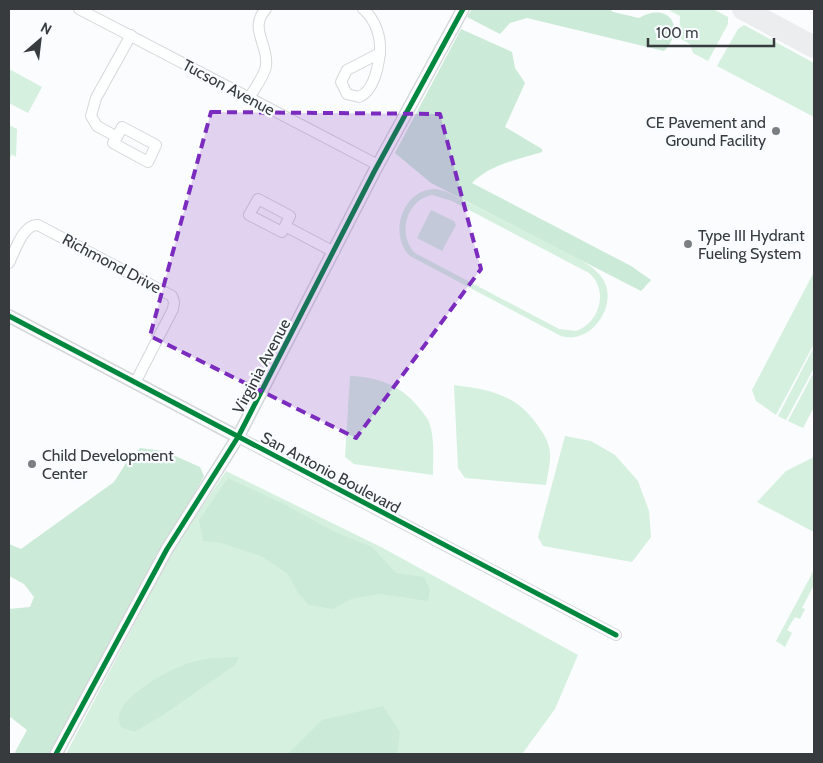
<svg xmlns="http://www.w3.org/2000/svg" width="823" height="763" font-family="Cabin,sans-serif">
  <rect width="100%" height="100%" fill="#fafcfd"/>
  <g fill="#d5f0df" fill-rule="evenodd">
    <path d="M667 9H713L728 17V24L708 61 693 53 690 44 679 38 680 16Z"/>
    <path d="M744 25 814 63V117L717 66 738 29Z"/>
    <path d="M9 69 42 87 28 113 9 103Z"/>
    <path d="M9 125 17 129 16 157 12 154 9 160Z"/>
    <path d="M437 189 447 192C479 208 511 224 543 240 561 250 584 258 599 274 623 299 593 346 561 336L410 256C387 233 404 187 437 189ZM432 195 452 201 589 273C609 290 600 323 576 331L559 329 415 253C397 235 406 200 432 195Z"/>
    <path d="M431 210 454 221 456 225 442 251 417 238Z"/>
    <path d="M814 272V344L776 415 756 401 752 390Z"/>
    <path d="M814 347V368L786 420 778 416Z"/>
    <path d="M814 372V407L803 428 788 421Z"/>
    <path d="M350 376C379 377 402 386 420 409 423 413 427 417 429 422 435 439 433 457 433 475L354 464 345 457Z"/>
    <path d="M454 385C491 390 516 394 538 426 545 435 551 446 550 458 550 467 547 476 546 485L465 478 458 468Z"/>
    <path d="M565 436 591 441 615 455 638 481 649 511 651 537 632 562 543 546 538 537Z"/>
    <path d="M814 457V532L757 502 786 471Z"/>
    <path d="M226 471 381 547 578 655 555 709 522 754H66L175 547Z"/>
    <path d="M814 570V585L802 608 805 609 800 619 795 617 787 630 792 633 785 647 776 641Z"/>
  </g>
  <g fill="#cbead7">
    <path d="M472 9H610L613 12 639 18C668 1 687 27 664 51L527 18 510 23 500 34 467 17Z"/>
    <path d="M461 29 512 52 515 68 525 83 505 127 542 149V152C517 160 491 164 472 183L631 266 651 280 641 291 431 183 395 153Z"/>
    <path d="M140 448 164 451 200 467 204 476 52 754H14L27 730 9 716V609L30 607 34 597 24 584 9 576V544L21 549 114 482 128 460Z"/>
    <path d="M228 478 282 503 333 531 372 547 396 573 424 577 430 590 428 601 380 594 351 599 333 609 309 605 298 593 288 574 261 556 221 543 203 541 199 520Z"/>
    <path d="M239 657 235 665 163 715 134 732 121 727C120 723 118 719 119 716 123 693 175 666 196 661 210 657 225 658 239 657Z"/>
    <path d="M383 706 400 732 398 752 394 754H288L322 720Z"/>
  </g>
  <g fill="none" stroke-linecap="round" stroke-linejoin="round">
    <path stroke="#ecedee" stroke-width="22" d="M743 9 814 47"/>
    <defs>
      <g id="minor">
        <path d="M79 9 378 165"/>
        <path d="M363 9C376 20 381 37 380 53"/>
        <path d="M380 53C378 68 374 91 359 97L347 94 341 82 347 70Z"/>
        <path d="M249 98C254 89 264 77 266 66 269 45 248 28 266 9"/>
        <path d="M117 137 113 143 148 162 156 145 122 127 117 137 97 126 91 116 96 98 131 35"/>
        <path d="M285 226 290 216 258 199 249 215 282 232 285 226 334 252"/>
        <path d="M9 263C15 251 23 224 38 225L172 296 174 302 173 309 135 383"/>
        <path d="M238 437 616 635"/>
      </g>
      <g id="tertiary">
        <path d="M9 316 238 437"/>
        <path d="M56 754 167 549 238 437 374 172 463 9"/>
      </g>
    </defs>
    <use href="#minor" stroke="#d5d7d9" stroke-width="12"/>
    <use href="#tertiary" stroke="#d5d7d9" stroke-width="14"/>
    <use href="#minor" stroke="#feffff" stroke-width="10"/>
    <use href="#tertiary" stroke="#feffff" stroke-width="11"/>
    <defs>
      <g id="cycleway">
        <path d="M9 316 616 635"/>
        <path d="M56 754 167 549 238 437 374 172 463 9"/>
      </g>
    </defs>
    <use href="#cycleway" stroke="#f9fcfe" stroke-width="8"/>
    <use href="#cycleway" stroke="#00873e" stroke-width="5"/>
  </g>
  <path fill="#7b2cbf" fill-opacity="0.2" stroke="#7b2cbf" stroke-width="4" stroke-dasharray="10 6" stroke-linejoin="round" d="M211 112 440 114 481 269 356 438 150 336Z"/>
  <g fill="#7c7f81" stroke="#f9fcfe" stroke-width="2">
    <circle cx="776" cy="131" r="5"/>
    <circle cx="688" cy="244" r="5"/>
    <circle cx="32" cy="464" r="5"/>
  </g>
  <g text-anchor="middle" stroke-width="4.5" stroke-linejoin="round" paint-order="stroke">
    <g font-size="16" fill="#383b3e" stroke="#f9fcfe">
      <text transform="translate(229 87) rotate(28)" y="6">Tucson Avenue</text>
      <text transform="translate(112 263) rotate(28)" y="6">Richmond Drive</text>
      <text transform="translate(261 366) rotate(-62)" y="6">Virginia Avenue</text>
      <text transform="translate(331 472) rotate(28)" y="6">San Antonio Boulevard</text>
    </g>
    <g font-size="16" fill="#383b3e" stroke="#f9fcfe" text-anchor="start">
      <text x="766" y="128" text-anchor="end">CE Pavement and<tspan x="766" dy="18">Ground Facility</tspan></text>
      <text x="698" y="241">Type III Hydrant<tspan x="698" dy="18">Fueling System</tspan></text>
      <text x="42" y="461">Child Development<tspan x="42" dy="18">Center</tspan></text>
    </g>
  </g>
  <rect width="823" height="763" fill="none" stroke="#383b3e" stroke-width="20"/>
  <g transform="translate(40 40) rotate(28)" stroke="#f9fcfe" stroke-width="4" paint-order="stroke">
  <path d="M0-4L9 19L0 12L-9 19Z" fill="#383b3e"/>
  <text y="-8" font-size="14" font-weight="bold" text-anchor="middle" fill="#383b3e">N</text>
  </g>
  <path d="M648 38v8h126v-8" fill="none" stroke="#383b3e" stroke-width="2.5"/>
  <text x="656" y="38" font-size="15" fill="#383b3e" stroke="#f9fcfe" stroke-width="4" paint-order="stroke">100 m</text>
</svg>
